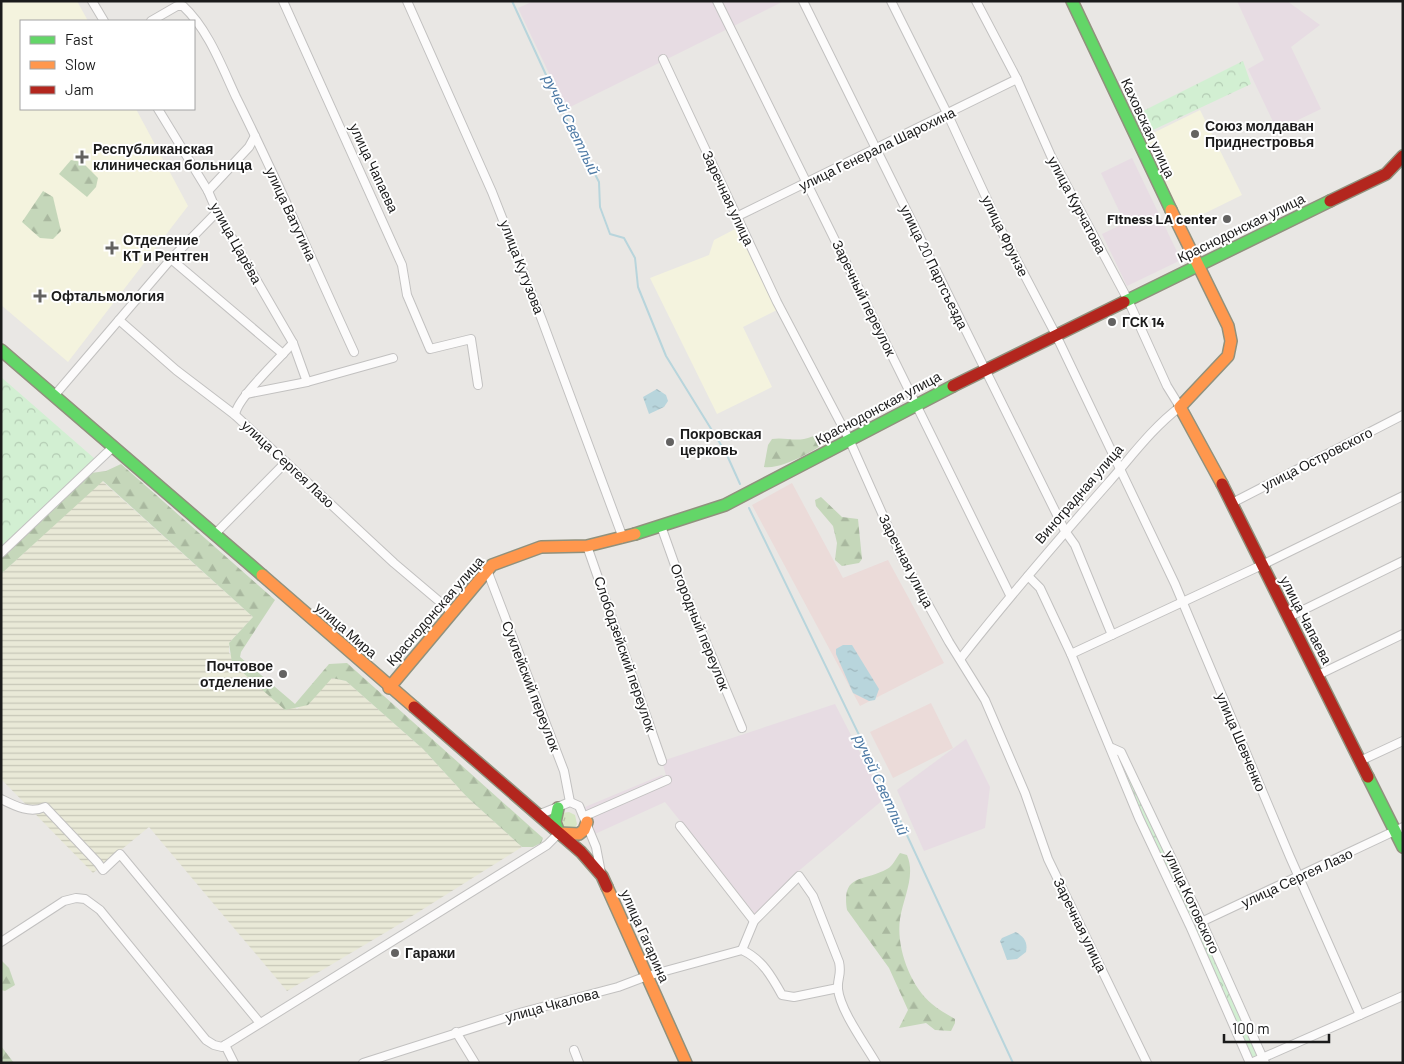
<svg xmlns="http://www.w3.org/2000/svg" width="1404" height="1064" font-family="Barlow,sans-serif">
  <defs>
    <pattern id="farmland-rules" width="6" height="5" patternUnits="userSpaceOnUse" patternTransform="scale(1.25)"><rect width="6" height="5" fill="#e9e9d7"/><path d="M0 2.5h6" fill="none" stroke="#c7c7b8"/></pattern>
    <pattern id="grass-tufts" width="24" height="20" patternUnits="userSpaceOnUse" patternTransform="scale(1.25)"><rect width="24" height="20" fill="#d6e6c4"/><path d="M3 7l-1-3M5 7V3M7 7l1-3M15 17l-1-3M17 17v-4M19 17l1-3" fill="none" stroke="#b7c5a8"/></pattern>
    <pattern id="forest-firs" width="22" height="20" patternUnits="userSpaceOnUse" patternTransform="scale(1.25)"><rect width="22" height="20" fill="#c5d7ba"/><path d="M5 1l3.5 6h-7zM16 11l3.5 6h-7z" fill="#a9b89f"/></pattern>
    <pattern id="park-crowns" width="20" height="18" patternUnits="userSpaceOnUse" patternTransform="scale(1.25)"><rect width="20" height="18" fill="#d2efd2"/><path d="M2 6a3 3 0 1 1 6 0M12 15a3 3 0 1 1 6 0" fill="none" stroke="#b4ccb4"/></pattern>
    <pattern id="water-ripples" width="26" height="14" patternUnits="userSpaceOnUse" patternTransform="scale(1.25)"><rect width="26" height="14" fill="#b8d5dc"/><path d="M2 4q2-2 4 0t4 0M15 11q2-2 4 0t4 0" fill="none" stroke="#9eb6bc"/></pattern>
  </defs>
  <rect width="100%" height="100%" fill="#e9e7e4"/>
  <g fill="#ebdbd9">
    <path d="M792 483 843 578 888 560 944 663 860 706 752 505Z"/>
    <path d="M931 703 953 748 893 778 870 732Z"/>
  </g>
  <g fill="#e7dce3">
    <path d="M534 1H784L566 109 518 8Z"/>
    <path d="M1237 1H1287L1320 25 1291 47 1321 109 1277 130 1248 69 1264 60Z"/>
    <path d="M1132 158 1181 260 1127 286 1102 234 1125 223 1101 173Z"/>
    <path d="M835 704 884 799 795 874 755 914 665 802 595 834 585 807 662 775 667 779 662 761Z"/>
    <path d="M966 739 990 787 985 828 924 851 897 790Z"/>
  </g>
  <g fill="#f4f3de">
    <path d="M1 1H77L88 21H21V109H136L188 206 68 362 1 305Z"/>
    <path d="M1200 110 1242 195 1185 223 1143 138Z"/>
    <path d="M737 228 777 310 743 327 772 387 717 414 650 278 709 255 714 240Z"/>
  </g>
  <path fill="url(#farmland-rules)" d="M102 481 253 617 229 643V653L297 709 332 678 346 681 423 749 467 797 522 847 393 928 287 991 149 827 93 873 1 779V574Z"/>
  <path fill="url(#grass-tufts)" d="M569 812 575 815 577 824 574 830 564 833 558 818 562 813Z"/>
  <g fill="url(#forest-firs)">
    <path d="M71 160 82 162 98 178 96 187 87 197 59 174Z"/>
    <path d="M43 191 53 197 61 231 53 239 40 238 22 222Z"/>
    <path d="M834 429 836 436C820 447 784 470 764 467L768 445 772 439C783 437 793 441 804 439 815 437 823 430 834 429Z"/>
    <path d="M121 464 275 600 241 652 240 657 295 704 329 664 347 663 535 831 543 838 541 843 533 847H522L467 797 423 749 346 681 332 678 308 705 285 710 232 663 229 643 253 617 103 481 1 574V559L91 473 106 471Z"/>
    <path d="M821 497 842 517 858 519 862 559 859 563 842 566 835 560 837 543 833 526 816 506 815 500Z"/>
    <path d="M900 853 907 855C916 876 903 898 900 919 896 947 910 986 932 1004 939 1010 947 1014 955 1019V1023L951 1031 935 1030 926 1023 899 1028 908 1010 889 968 847 910C841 873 864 882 887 869 893 866 896 858 900 853Z"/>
    <path d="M1 960 9 968 15 985 5 991 1 990Z"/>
    <path d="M1 1046 14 1063H1Z"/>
  </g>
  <g fill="url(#park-crowns)">
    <path d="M1243 61 1251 84 1136 138 1127 119Z"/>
    <path d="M1 377 95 459 1 548Z"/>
    <path d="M1112 748 1121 752 1265 1063H1250Z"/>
  </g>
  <g fill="url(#water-ripples)">
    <path d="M657 389 666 395 668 401 664 407 649 414 643 397Z"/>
    <path d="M843 645H852L879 689 875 700 869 701 853 693 836 654V649Z"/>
    <path d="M1016 932C1024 937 1028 942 1026 952L1017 959 1007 960 1000 941 1002 938Z"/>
  </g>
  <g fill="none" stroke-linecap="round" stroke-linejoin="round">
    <g stroke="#b8d5dc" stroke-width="2">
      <path d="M512 1 564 114 599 182 600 207 610 234 624 238 635 258 638 287 666 356 726 453 740 484"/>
      <path d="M749 508 892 803 1013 1063"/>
    </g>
    <defs>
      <g id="street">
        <path d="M92 1 104 21"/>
        <path d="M283 1 402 265 407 295 430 349 471 339 478 385"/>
        <path d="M407 1 492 192 542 320 623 538"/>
        <path d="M717 1 1010 595"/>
        <path d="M803 1 1065 531 1075 545 1112 635"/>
        <path d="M891 1 948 115 1003 234 1056 335 1175 584 1290 857 1360 1015"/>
        <path d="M151 21 177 6H183C208 29 222 67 236 97 278 181 315 267 354 352"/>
        <path d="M663 59 777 302 849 439 901 556 949 642 985 700 1025 793 1048 859 1147 1063"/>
        <path d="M158 109 208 191 217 212 293 343 307 382"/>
        <path d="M208 191 249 147 255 136"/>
        <path d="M736 217 1017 79"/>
        <path d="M171 259 283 354"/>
        <path d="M119 320 176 370 235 415 394 563 453 613"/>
        <path d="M246 394 307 382 393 358"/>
        <path d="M54 396 171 259 217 212"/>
        <path d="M235 415C237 398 280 358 293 343"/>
        <path d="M1232 503 1403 415"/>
        <path d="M661 526 682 585 742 728"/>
        <path d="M214 535 286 462"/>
        <path d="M587 546 662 761"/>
        <path d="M1 553 113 447"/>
        <path d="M487 570 564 771 570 802"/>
        <path d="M1028 576 1040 588 1071 654 1139 818 1190 926 1250 1063"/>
        <path d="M1289 617 1403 561"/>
        <path d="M1071 654 1262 565 1403 496"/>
        <path d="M961 658C1008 598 1058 540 1109 482 1131 457 1153 427 1180 407L1167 386 1128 300 1051 156 1017 79 976 1"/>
        <path d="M1318 675 1403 634"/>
        <path d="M1112 748 1121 752 1202 922 1265 1063"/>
        <path d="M1360 761 1403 741"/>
        <path d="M1 799C15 806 30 814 45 807L98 863 103 870 120 854 260 1023"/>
        <path d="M538 815 570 802 579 806 596 847 601 873"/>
        <path d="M585 816 667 780"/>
        <path d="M680 826 754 921"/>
        <path d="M1199 923 1403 827"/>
        <path d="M1 942 64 901 76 898 85 899 100 910 206 1040 214 1045 222 1047 547 845 559 833"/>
        <path d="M742 950 754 921 799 876 813 896 839 962C842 975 837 978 838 989 840 1010 865 1044 876 1063"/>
        <path d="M456 1032 475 1063"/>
        <path d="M225 1045 234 1063"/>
        <path d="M574 1050 579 1063"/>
        <path d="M363 1063 523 1012 618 987 647 976 742 950C762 959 772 977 782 995L794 997 838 988"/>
        <path d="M1251 1063 1403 996"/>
      </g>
      <g id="fast">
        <path d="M1072 1 1171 210"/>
        <path d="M1124 302 1330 201"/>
        <path d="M1 350 262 575"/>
        <path d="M635 534 725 505 953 386"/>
        <path d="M1368 777 1403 847"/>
        <path d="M558 808 555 822 559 833"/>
      </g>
      <g id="slow">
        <path d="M1171 210 1228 326 1231 341 1228 356 1180 407 1222 484"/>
        <path d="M262 575 414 707"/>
        <path d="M389 688 492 565 541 547 587 546 635 534"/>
        <path d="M559 833 579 834 584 830 587 822"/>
        <path d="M607 887 686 1063"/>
      </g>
      <g id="jam">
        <path d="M1330 201 1386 174 1403 156"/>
        <path d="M953 386 1124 302"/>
        <path d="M1222 484 1368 777"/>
        <path d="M414 707 581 852 602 876 607 887"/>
      </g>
    </defs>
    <use href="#street" stroke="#c2c1c0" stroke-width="10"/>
    <use href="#fast" stroke="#90917d" stroke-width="14"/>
    <use href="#slow" stroke="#90917d" stroke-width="14"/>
    <use href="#jam" stroke="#90917d" stroke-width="14"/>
    <use href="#street" stroke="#fcfbfb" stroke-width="8"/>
    <use href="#fast" stroke="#63d668" stroke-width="11"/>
    <use href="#slow" stroke="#ff974d" stroke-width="11"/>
    <use href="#jam" stroke="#b3261e" stroke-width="11"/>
  </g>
  <g fill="#636261" stroke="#fff" stroke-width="2">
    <circle cx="1195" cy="134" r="5"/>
    <path d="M79.5 149.5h5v5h5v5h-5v5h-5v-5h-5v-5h5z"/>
    <circle cx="1227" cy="219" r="5"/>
    <path d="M109.5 240.5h5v5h5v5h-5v5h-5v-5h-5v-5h5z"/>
    <path d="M37.5 288.5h5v5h5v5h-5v5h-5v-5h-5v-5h5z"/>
    <circle cx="1112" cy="322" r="5"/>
    <circle cx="670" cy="442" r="5"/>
    <circle cx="283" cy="674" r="5"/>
    <circle cx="395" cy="953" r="5"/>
  </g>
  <g text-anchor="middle" stroke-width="4" stroke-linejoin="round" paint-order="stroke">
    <g font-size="14" font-weight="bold" fill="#1b1b1b" stroke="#fff" text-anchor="start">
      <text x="1205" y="131">Союз молдаван<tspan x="1205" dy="16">Приднестровья</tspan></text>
      <text x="93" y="154">Республиканская<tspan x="93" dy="16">клиническая больница</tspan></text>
      <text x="1217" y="224" text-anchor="end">Fitness LA center</text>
      <text x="123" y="245">Отделение<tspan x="123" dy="16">КТ и Рентген</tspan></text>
      <text x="51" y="301">Офтальмология</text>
      <text x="1122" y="327">ГСК 14</text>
      <text x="680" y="439">Покровская<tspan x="680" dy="16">церковь</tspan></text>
      <text x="273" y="671" text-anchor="end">Почтовое<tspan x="273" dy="16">отделение</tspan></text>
      <text x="405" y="958">Гаражи</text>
    </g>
    <g font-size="14" fill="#1b1b1b" stroke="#fff">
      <text transform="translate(1148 128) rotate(65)" y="5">Каховская улица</text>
      <text transform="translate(877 149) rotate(-26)" y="5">улица Генерала Шарохина</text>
      <text transform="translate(374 168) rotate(65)" y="5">улица Чапаева</text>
      <text transform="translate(728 198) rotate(65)" y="5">Заречная улица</text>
      <text transform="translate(1077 205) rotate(62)" y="5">улица Курчатова</text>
      <text transform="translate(291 214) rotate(65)" y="5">улица Ватутина</text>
      <text transform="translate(1241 228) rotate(-26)" y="5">Краснодонская улица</text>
      <text transform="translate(1005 236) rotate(64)" y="5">улица Фрунзе</text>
      <text transform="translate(236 243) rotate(61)" y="5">улица Царёва</text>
      <text transform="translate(522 267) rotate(69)" y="5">улица Кутузова</text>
      <text transform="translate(934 267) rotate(64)" y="5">улица 20 Партсъезда</text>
      <text transform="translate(864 298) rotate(64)" y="5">Заречный переулок</text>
      <text transform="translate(878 408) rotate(-28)" y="5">Краснодонская улица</text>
      <text transform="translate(1317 459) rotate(-27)" y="5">улица Островского</text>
      <text transform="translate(288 464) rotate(43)" y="5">улица Сергея Лазо</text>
      <text transform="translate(1079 494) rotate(-49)" y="5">Виноградная улица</text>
      <text transform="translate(906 561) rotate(63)" y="5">Заречная улица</text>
      <text transform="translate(435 611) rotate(-49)" y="5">Краснодонская улица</text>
      <text transform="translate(1306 620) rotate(63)" y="5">улица Чапаева</text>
      <text transform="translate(700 627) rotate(68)" y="5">Огородный переулок</text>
      <text transform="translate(346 630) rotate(41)" y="5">улица Мира</text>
      <text transform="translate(625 654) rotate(71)" y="5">Слободзейский переулок</text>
      <text transform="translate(531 686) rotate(69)" y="5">Суклейский переулок</text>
      <text transform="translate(1241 742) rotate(67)" y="5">улица Шевченко</text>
      <text transform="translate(1297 878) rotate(-25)" y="5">улица Сергея Лазо</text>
      <text transform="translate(1192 902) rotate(65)" y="5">улица Котовского</text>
      <text transform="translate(1080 925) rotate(64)" y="5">Заречная улица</text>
      <text transform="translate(645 936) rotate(66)" y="5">улица Гагарина</text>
      <text transform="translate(552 1005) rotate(-15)" y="5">улица Чкалова</text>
    </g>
    <g font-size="15" font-style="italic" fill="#4e7aa5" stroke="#fff">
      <text transform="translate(571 125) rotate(64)" y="5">ручей Светлый</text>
      <text transform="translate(881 785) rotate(65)" y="5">ручей Светлый</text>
    </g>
  </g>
  <rect width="1404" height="1064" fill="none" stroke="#1b1b1b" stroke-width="5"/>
  <rect x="20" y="20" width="175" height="90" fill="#ffffff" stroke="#a4a4a4"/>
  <rect x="30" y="36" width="25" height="8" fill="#63d668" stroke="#a4a4a4"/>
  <text x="65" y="45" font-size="15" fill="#1b1b1b">Fast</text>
  <rect x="30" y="61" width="25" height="8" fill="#ff974d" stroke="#a4a4a4"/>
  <text x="65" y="70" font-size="15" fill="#1b1b1b">Slow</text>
  <rect x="30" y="86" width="25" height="8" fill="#b3261e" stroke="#a4a4a4"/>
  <text x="65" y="95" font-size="15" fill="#1b1b1b">Jam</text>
  <path d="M1224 1034v8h105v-8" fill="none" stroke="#1b1b1b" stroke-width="2.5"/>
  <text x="1232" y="1034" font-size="15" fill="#1b1b1b" stroke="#ffffff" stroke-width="4" paint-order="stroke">100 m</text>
</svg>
